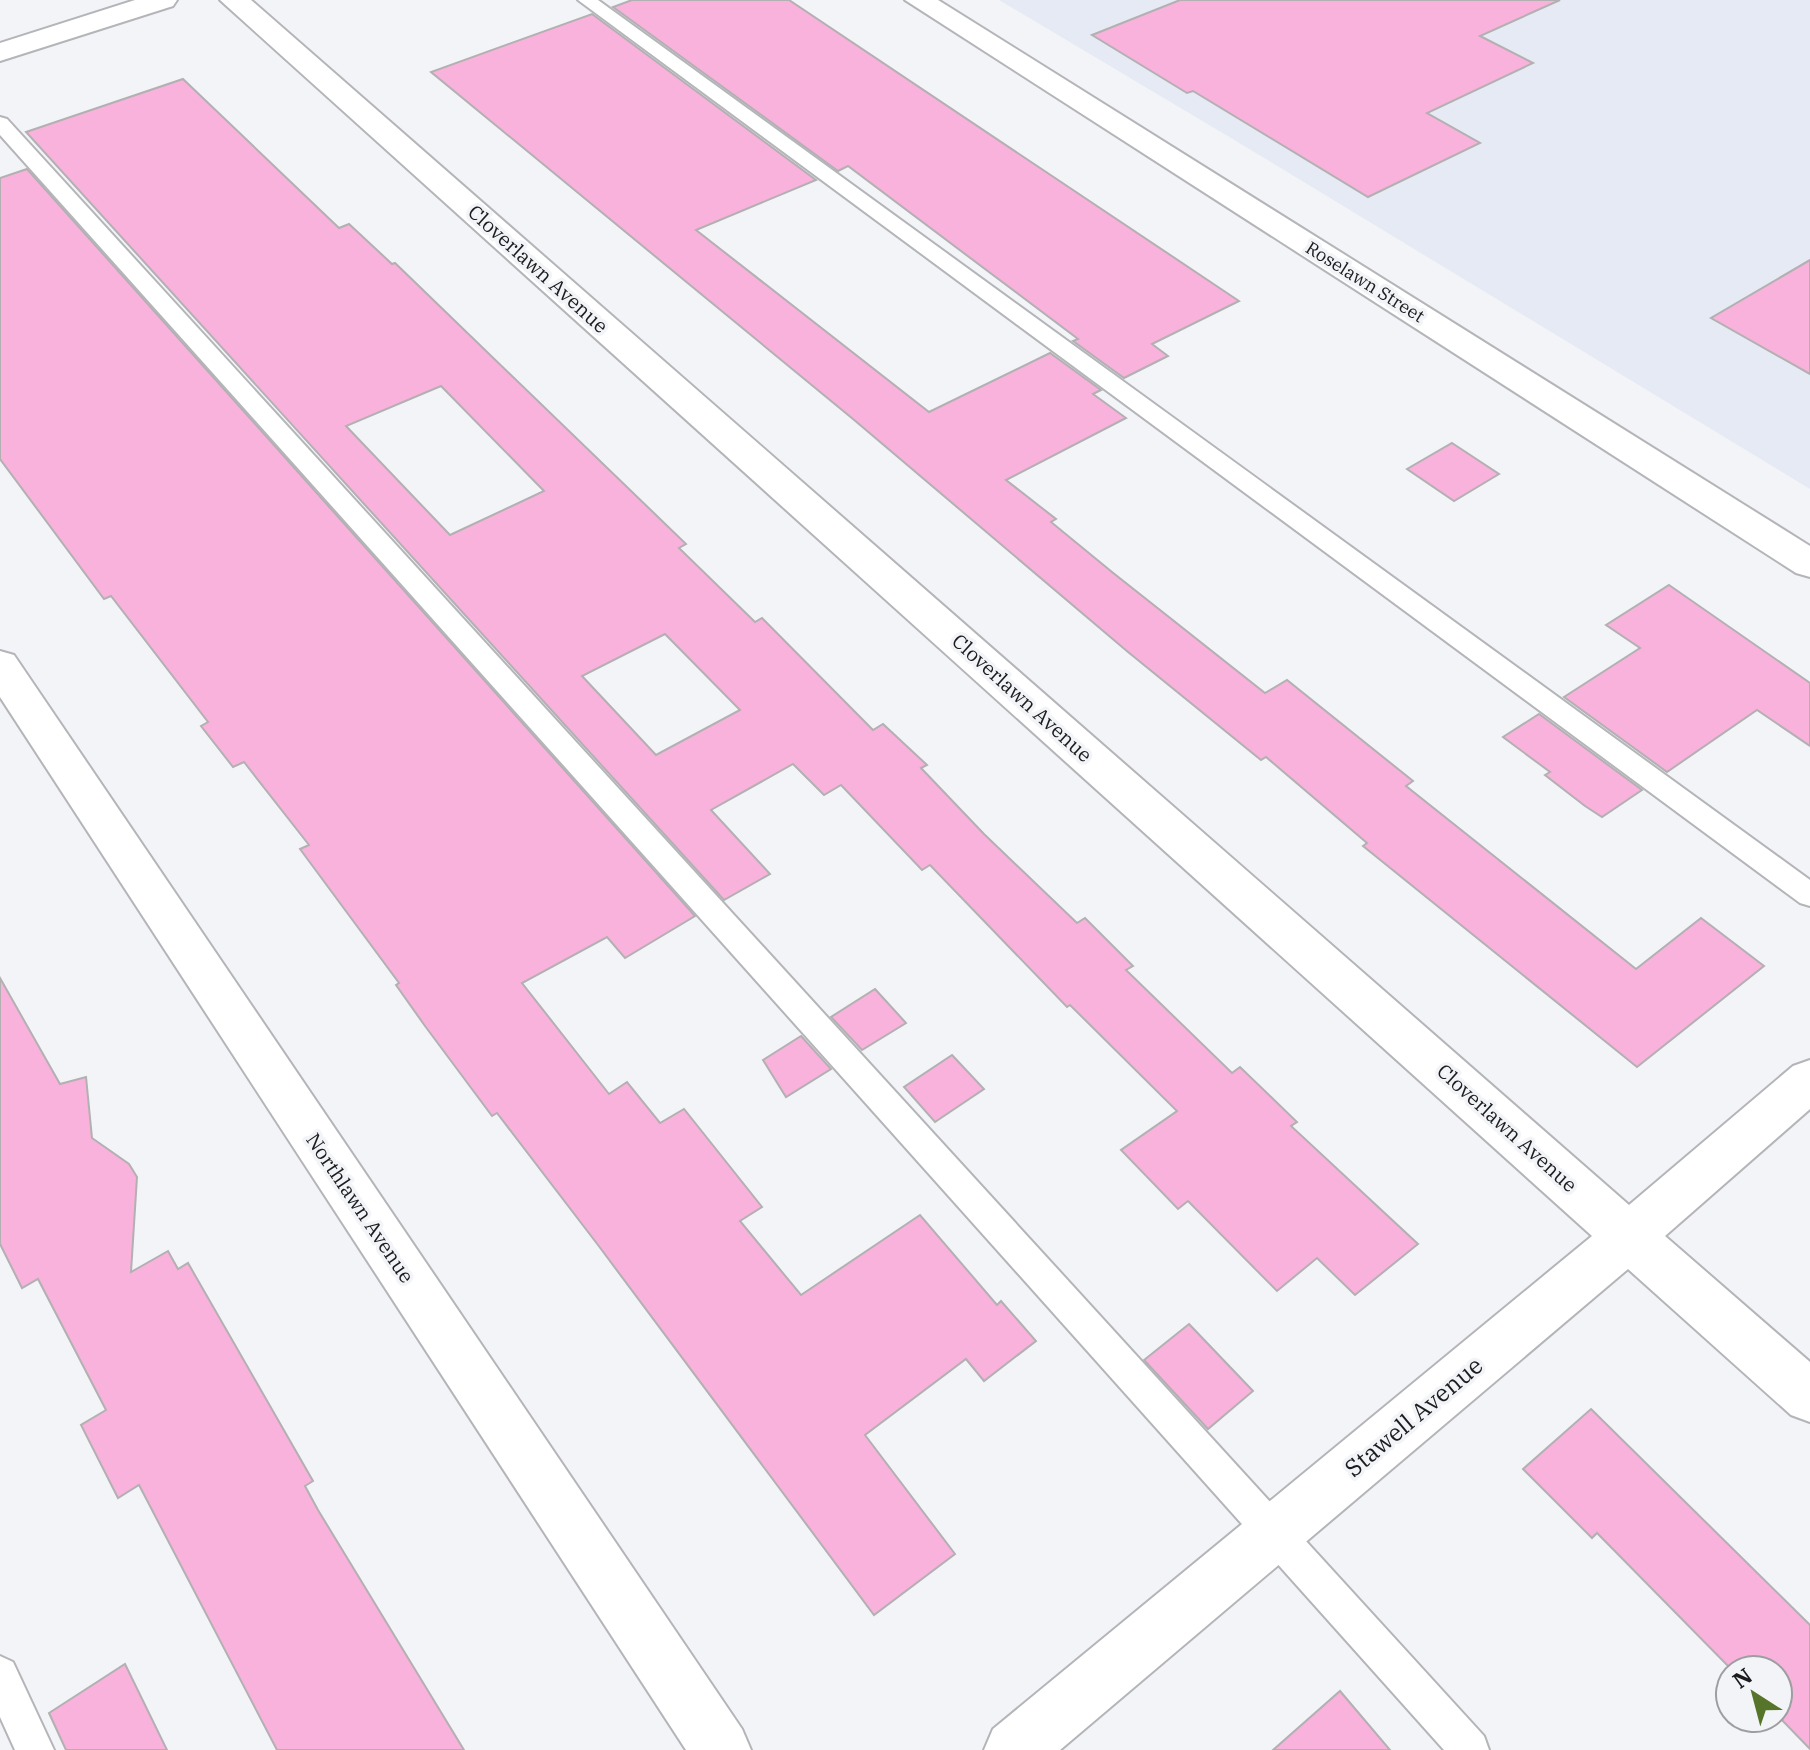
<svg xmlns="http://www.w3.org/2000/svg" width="1810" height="1750" font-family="'IBM Plex Serif',serif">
  <rect width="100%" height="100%" fill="#f3f4f7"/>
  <path fill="#e6eaf4" d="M999 0H1810V489L1236 141Z"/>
  <g fill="#f8b2db" stroke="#b3b0b2" stroke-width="2" fill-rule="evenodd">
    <path d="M632 0H789L1239 301 1152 344 1168 356 1124 378 1073 341 1078 339 848 166 838 171 613 7Z"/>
    <path d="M1180 0H1560L1480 36 1533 63 1427 113 1480 143 1368 197 1193 91 1187 93 1092 35Z"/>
    <path d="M592 14 816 180 696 230 929 412 1050 353 1101 390 1093 394 1126 418 1006 480 1056 519 1051 522 1112 572 1265 693 1287 680 1413 781 1406 786 1636 969 1701 918 1764 966 1637 1067 1363 846 1367 843 1266 757 1261 760 1128 652 853 419 431 72Z"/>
    <path d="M183 79 339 228 349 224 392 264 395 263 686 544 679 548 755 622 762 618 873 730 883 724 927 765 921 768 984 834 1077 923 1085 918 1133 966 1126 970 1232 1073 1240 1067 1297 1122 1291 1126 1418 1244 1355 1295 1317 1258 1277 1291 1188 1201 1178 1209 1121 1150 1177 1111 1070 1005 1067 1007 930 865 922 870 841 785 824 795 793 764 711 810 770 874 724 900 26 132ZM441 386 544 491 450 535 346 426ZM665 634 740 710 656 755 582 676Z"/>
    <path d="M27 169 695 916 625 958 607 937 522 983 609 1094 627 1082 660 1123 684 1109 762 1207 740 1221 801 1295 920 1215 997 1305 1001 1301 1036 1341 984 1381 966 1359 865 1435 955 1554 874 1615 598 1245 497 1113 492 1116 425 1026 396 985 399 983 300 849 309 845 244 762 233 767 201 726 208 722 111 596 104 599 0 459V178Z"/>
    <path d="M1810 260V374L1711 318Z"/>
    <path d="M1452 443 1499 474 1454 501 1407 469Z"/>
    <path d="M1669 585 1810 683V746L1757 710 1667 772 1564 697 1640 648 1606 625Z"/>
    <path d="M1539 714 1642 790 1602 817 1585 806 1545 775 1550 772 1503 737Z"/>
    <path d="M0 978 60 1084 86 1077 92 1138 129 1164 137 1177 131 1272 168 1251 178 1269 188 1263 313 1481 305 1486 318 1510 464 1750H277L139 1485 118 1498 81 1425 106 1410 38 1279 22 1288 0 1244Z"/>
    <path d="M875 989 906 1023 862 1050 831 1017Z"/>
    <path d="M801 1036 831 1069 786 1097 763 1060Z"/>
    <path d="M952 1055 984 1089 935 1122 904 1087Z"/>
    <path d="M1189 1324 1253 1391 1208 1429 1144 1360Z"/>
    <path d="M1591 1409 1810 1625V1749L1778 1716V1670H1732L1597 1533 1592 1538 1523 1469Z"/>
    <path d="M125 1664 167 1750H66L49 1713Z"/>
    <path d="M1340 1691 1390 1750H1273Z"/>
  </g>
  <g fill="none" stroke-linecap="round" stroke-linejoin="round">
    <defs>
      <g id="lane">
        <path d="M578 0H598L1810 880V906L1800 903Z"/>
        <path d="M0 117 7 119 1484 1736 1489 1750H1444L0 135Z"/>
        <path d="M0 1656 13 1662 54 1750H15L0 1717Z"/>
      </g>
      <g id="street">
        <path d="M135 0H177L173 6 0 61V43Z"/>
        <path d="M220 0H251L1629 1205 1793 1066 1810 1060V1109L1665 1236 1810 1362V1422L1791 1415 1628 1269 1060 1750H984L993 1729 1592 1236Z"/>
        <path d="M905 0H938L1810 546V577L1796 573Z"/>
        <path d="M0 651 14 655 742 1729 751 1750H686L0 697Z"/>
      </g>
    </defs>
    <use href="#lane" stroke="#b4b5b8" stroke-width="4"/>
    <use href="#street" stroke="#b4b5b8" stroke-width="4"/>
    <use href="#lane" fill="#fff" fill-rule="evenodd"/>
    <use href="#street" fill="#fff" fill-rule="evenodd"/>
  </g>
  <g text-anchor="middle" stroke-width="7" stroke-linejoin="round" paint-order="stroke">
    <g font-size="18" fill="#1b1c1d" stroke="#f3f4f7">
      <text transform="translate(1365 282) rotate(32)" y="6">Roselawn Street</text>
    </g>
    <g font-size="20" fill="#1b1c1d" stroke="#f3f4f7">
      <text transform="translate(538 269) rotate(42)" y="7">Cloverlawn Avenue</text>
      <text transform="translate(1022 698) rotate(42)" y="7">Cloverlawn Avenue</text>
      <text transform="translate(1507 1128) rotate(42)" y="7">Cloverlawn Avenue</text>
      <text transform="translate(360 1208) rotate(56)" y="7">Northlawn Avenue</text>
    </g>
    <g font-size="24" fill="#1b1c1d" stroke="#f3f4f7">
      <text transform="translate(1414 1417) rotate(-40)" y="8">Stawell Avenue</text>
    </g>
  </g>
  <g transform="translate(1754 1694) rotate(324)"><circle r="38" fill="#f3f4f7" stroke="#9d9ea0" stroke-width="2"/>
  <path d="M0-6L14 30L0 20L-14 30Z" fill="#56742a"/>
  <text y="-12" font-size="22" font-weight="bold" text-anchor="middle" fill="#1b1c1d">N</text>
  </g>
</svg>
